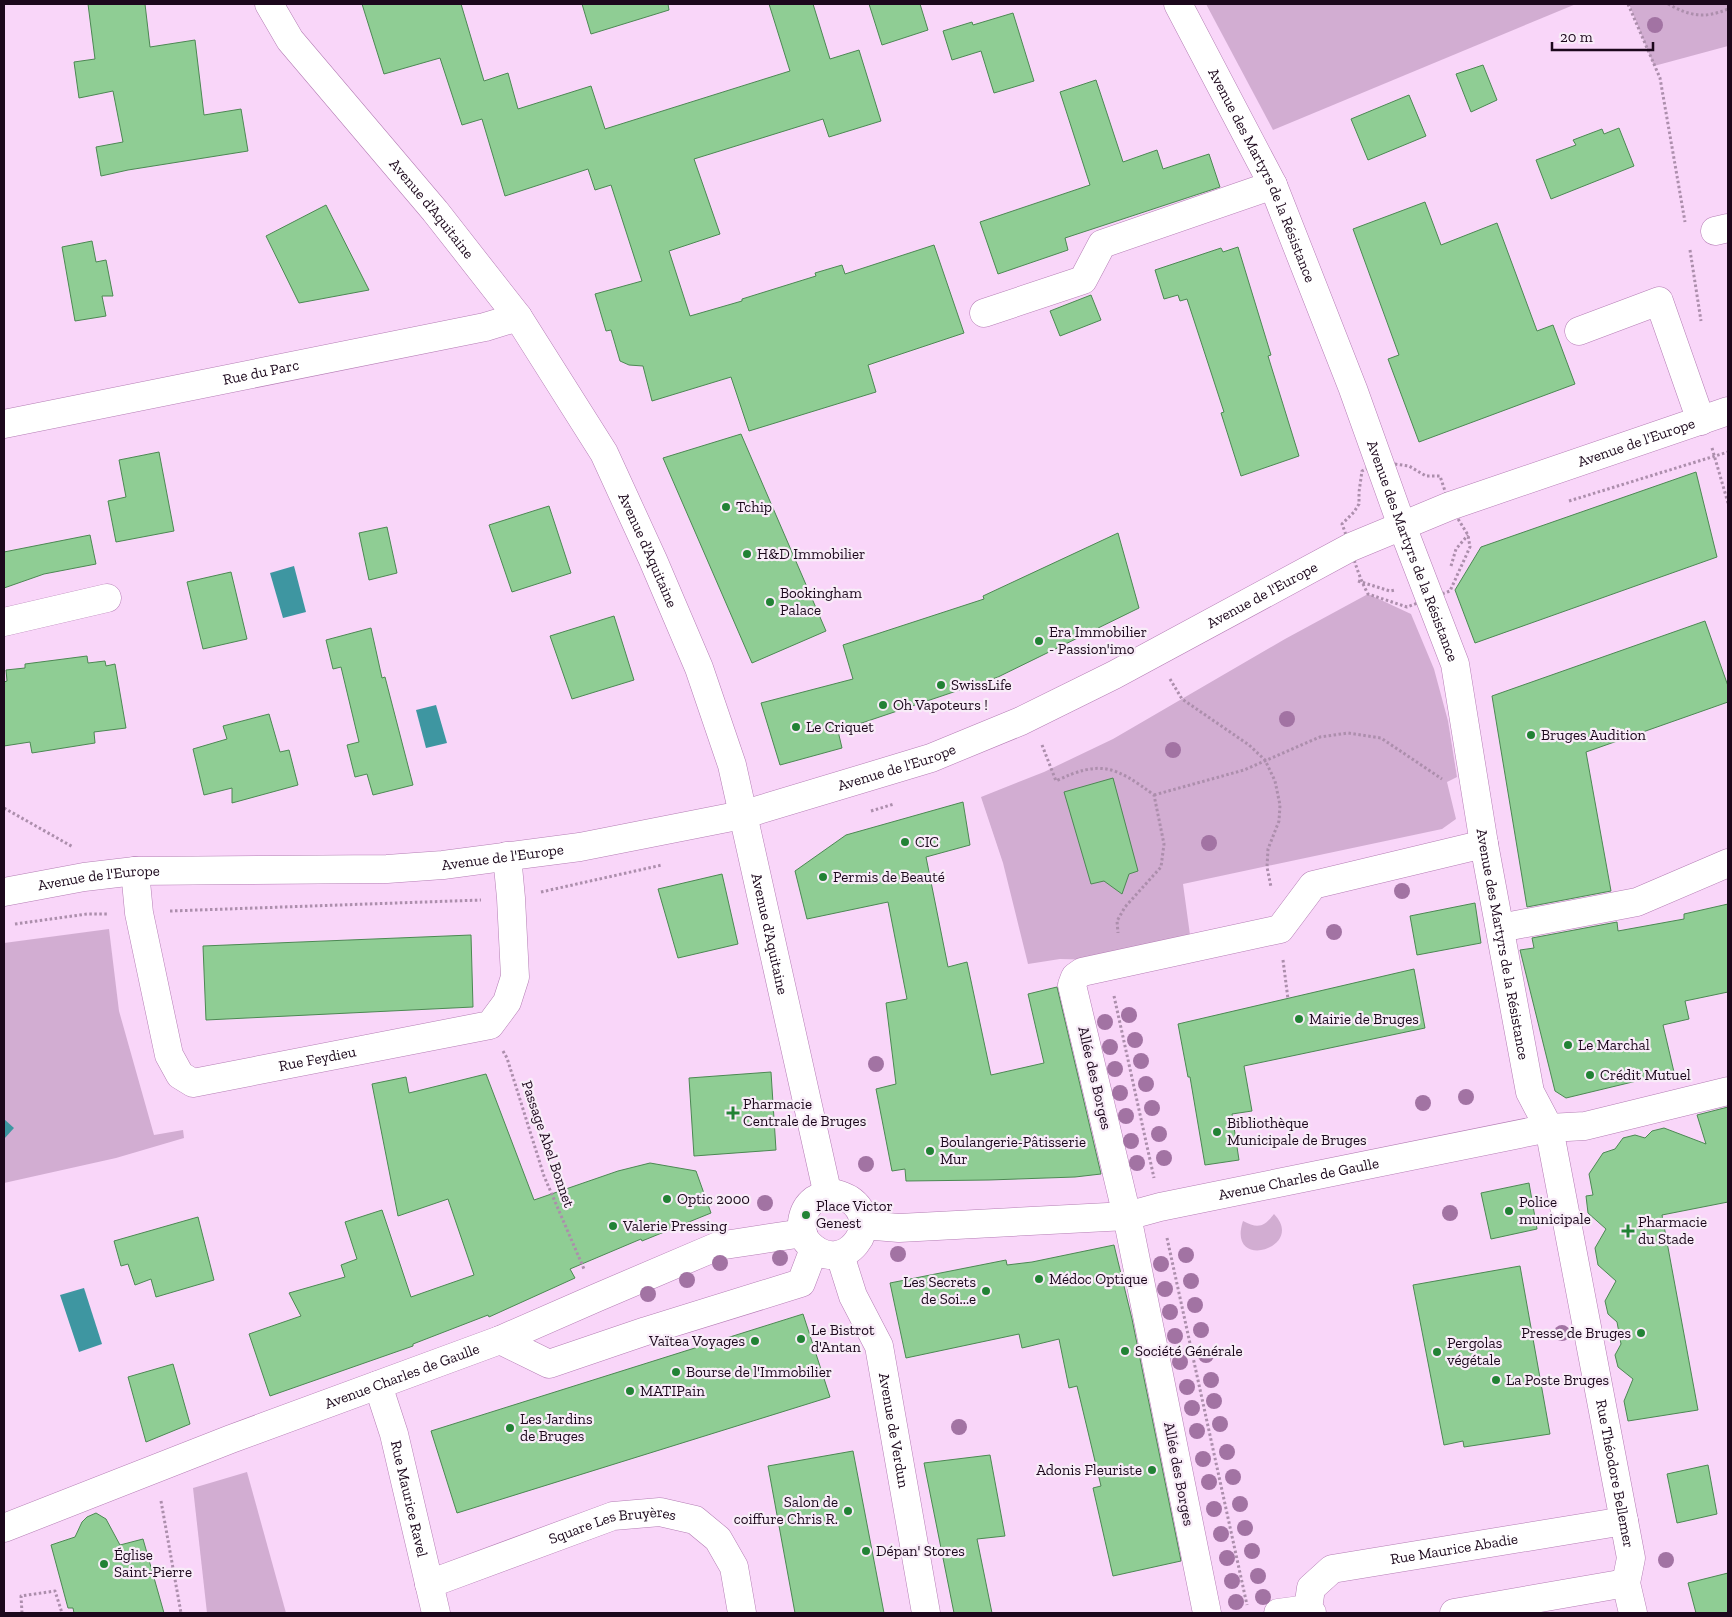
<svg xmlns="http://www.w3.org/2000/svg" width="1732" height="1617" font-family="'Zilla Slab',serif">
  <rect width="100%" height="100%" fill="#f9d6f9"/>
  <g fill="#d2add2">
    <path d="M1206 4H1576L1273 130Z"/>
    <path d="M1629 4H1728V46L1654 66Z"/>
    <path d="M1368 594 1411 614 1434 669 1448 721 1457 777 1447 782 1456 819 1442 829 1183 884 1190 935 1184 945 1100 960 1060 959 1028 964 1003 863 981 797 1044 772 1113 739 1285 639Z"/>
    <path d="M109 929 119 1011 154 1135 183 1130 184 1138 116 1158 4 1183V943Z"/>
    <path d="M1274 1214C1307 1248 1226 1272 1243 1221 1258 1229 1264 1227 1274 1214Z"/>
    <path d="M247 1472 286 1613H207L193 1488Z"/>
  </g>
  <g fill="#3e96a1">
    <path d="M294 566 306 612 283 618 270 573Z"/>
    <path d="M436 705 447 743 426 748 416 710Z"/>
    <path d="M4 1119 14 1128 4 1139Z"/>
    <path d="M84 1288 102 1344 79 1352 60 1295Z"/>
  </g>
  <g fill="#8fcd94" stroke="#4c8853">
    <path d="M88 4H145L150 47 195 40 204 115 241 109 248 151 128 170 101 176 96 147 123 142 113 91 79 98 74 62 95 59Z"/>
    <path d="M362 4H461L484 81 508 73 518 109 591 86 605 129 790 71 769 4H813L830 59 859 50 881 121 829 137 823 119 694 159 720 234 669 251 690 316 742 301V299L816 276 815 273 842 265 845 274 934 245 964 333 868 365 876 392 749 431 731 377 652 401 643 366 629 365 620 361 611 330 606 331 595 294 642 281 611 185 595 190 588 169 505 196 482 119 462 125 440 58 384 74Z"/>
    <path d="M582 4H668L669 10 591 34Z"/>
    <path d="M869 4H920L928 30 882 45Z"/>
    <path d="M1013 13 1034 81 994 93 981 51 952 60 943 31 972 22 973 25Z"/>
    <path d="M1483 65 1497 100 1471 112 1456 74Z"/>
    <path d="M1096 80 1123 162 1157 150 1163 169 1209 154 1220 187 1065 238 1068 250 998 274 980 222 1090 185 1060 92Z"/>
    <path d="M1409 95 1426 136 1368 160 1351 119Z"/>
    <path d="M1619 128 1634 166 1551 199 1536 160 1576 145 1573 140 1602 129 1604 134Z"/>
    <path d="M1425 202 1441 245 1497 223 1537 331 1553 325 1575 384 1419 442 1388 359 1399 355 1353 229Z"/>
    <path d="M326 205 369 290 299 303 266 236Z"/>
    <path d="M92 241 96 262 106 260 113 296H102L106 316 75 321 62 247Z"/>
    <path d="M1238 247 1271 355 1268 356 1299 456 1241 476 1221 413 1224 412 1187 299 1180 301 1178 295 1164 299 1155 270 1221 248 1223 252Z"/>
    <path d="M1091 295 1101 320 1060 336 1050 311Z"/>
    <path d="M741 434 826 631 752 663 663 458Z"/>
    <path d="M159 452 174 531 116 542 108 501 126 497 119 460Z"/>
    <path d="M1696 472 1717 557 1475 643 1455 590 1481 547Z"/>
    <path d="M549 506 571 573 512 592 489 525Z"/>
    <path d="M387 527 397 573 369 580 359 533Z"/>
    <path d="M1118 533 1139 608 998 677 838 731 842 748 780 765 761 703 853 679 843 645 984 599 983 596Z"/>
    <path d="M90 535 96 564 44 574 4 588V552Z"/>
    <path d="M231 572 247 639 203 649 187 582Z"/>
    <path d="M614 616 634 680 572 699 550 636Z"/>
    <path d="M1705 621 1728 686V702L1586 752 1611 891 1527 907 1492 696Z"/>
    <path d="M371 628 382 678 385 677 413 785 373 795 367 774 355 777 347 745 359 742 341 667 333 669 326 640Z"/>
    <path d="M87 656 88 663 105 661 106 666 115 664 126 728 94 732 95 743 32 753 30 742 4 746V682L7 681 6 670 25 668V664Z"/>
    <path d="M269 714 280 752 289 750 298 785 232 803V788L204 795 193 749 227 739 223 726Z"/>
    <path d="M1113 778 1138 871 1129 874 1122 894 1104 881 1091 884 1064 792Z"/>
    <path d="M963 802 970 845 926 857 948 967 967 962 991 1075 1044 1063 1028 994 1057 987 1101 1174 1075 1177 989 1180 906 1181 905 1169 892 1171 876 1089 896 1084 886 1003 907 999 888 902 807 919 795 871 846 835Z"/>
    <path d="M722 874 738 944 678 958 658 889Z"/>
    <path d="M1475 903 1481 943 1417 955 1410 916Z"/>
    <path d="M1728 904V992L1685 1001 1689 1019 1663 1025 1674 1072 1566 1098 1555 1091 1520 950 1534 948 1532 938 1617 922 1618 931 1684 919V914Z"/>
    <path d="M471 935 473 1007 206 1020 203 946Z"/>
    <path d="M1414 969 1425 1028 1244 1066 1252 1111 1232 1114 1239 1160 1205 1165 1190 1077H1188L1178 1024Z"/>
    <path d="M771 1072 776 1150 694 1156 689 1078Z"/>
    <path d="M486 1074 534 1200 618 1171 650 1163 696 1171 711 1213 642 1241 641 1239 570 1269 575 1278 489 1317 488 1315 413 1344V1346L270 1396 249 1334 301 1316 289 1293 345 1277 341 1265 357 1259 345 1222 382 1210 411 1297 474 1275 448 1199 398 1216 372 1084 406 1077 409 1093Z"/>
    <path d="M1728 1107V1202L1662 1215 1698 1410 1628 1421 1624 1401 1633 1379 1618 1367 1615 1355 1621 1344 1617 1322 1608 1314 1605 1301 1616 1281 1598 1265 1595 1248 1606 1229 1588 1213 1586 1196 1593 1195 1589 1174 1603 1153 1615 1149 1623 1138 1635 1135 1645 1138 1652 1131 1664 1128 1706 1144 1697 1115Z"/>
    <path d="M1529 1183 1537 1229 1491 1239 1481 1193Z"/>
    <path d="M198 1217 214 1280 156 1297 151 1279 135 1285 128 1264 121 1266 114 1241Z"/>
    <path d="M1114 1245 1132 1319 1181 1561 1113 1576 1093 1488 1101 1486 1077 1386 1069 1388 1059 1339 1022 1348 1019 1334 906 1358 890 1283 1006 1260 1007 1265 1032 1262Z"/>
    <path d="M1520 1266 1550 1434 1464 1447 1463 1441 1444 1445 1413 1285Z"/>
    <path d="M803 1314 830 1397 457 1513 431 1431Z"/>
    <path d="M173 1364 190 1424 146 1442 128 1377Z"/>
    <path d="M853 1451 884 1613H795L768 1466Z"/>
    <path d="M990 1455 1005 1536 977 1539 992 1613H954L924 1463Z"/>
    <path d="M1708 1465 1717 1514 1677 1523 1667 1474Z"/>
    <path d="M96 1513 106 1519 120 1545 143 1539 164 1613H74L73 1608H68L51 1545 75 1537 82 1522 87 1517Z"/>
    <path d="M1728 1573V1613H1696L1688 1583Z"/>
  </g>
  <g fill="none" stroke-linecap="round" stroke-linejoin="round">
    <defs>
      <g id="minor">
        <path id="s1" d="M269 4 290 40 435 211 518 317 604 453 653 560 699 668 732 765 827 1191"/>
        <path id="s2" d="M1178 4 1273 185 1353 389 1402 526 1455 664 1484 844 1530 1092 1549 1128 1624 1521 1631 1558 1626 1583 1633 1613"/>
        <path d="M1715 231 1728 228"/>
        <path d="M984 313 1083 280 1102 244 1273 185"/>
        <path d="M1579 331 1659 301 1701 421"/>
        <path id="s3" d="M4 424 485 327 518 317"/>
        <path d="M4 622 107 598"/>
        <path id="s4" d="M135 871 139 913 169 1055 180 1075 193 1083 490 1025 507 1002 515 977 511 898 507 856"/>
        <path d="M1500 928 1637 902 1728 863"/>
        <path d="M827 1191C835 1194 842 1195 849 1199 886 1223 843 1279 809 1244 797 1232 801 1210 814 1200 819 1197 823 1196 827 1191Z"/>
        <path id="s5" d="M863 1225 899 1228 1127 1216 1160 1207 1549 1128 1585 1126 1728 1091"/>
        <path id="s6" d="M840 1255 853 1296 879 1346 926 1613"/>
        <path d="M500 1340 549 1364 646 1331 801 1283 814 1249"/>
        <path id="s7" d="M378 1385 394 1434 436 1613"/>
        <path id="s8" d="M4 1528 231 1439 500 1340 596 1298 718 1246 803 1233"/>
        <path id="s9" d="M429 1584 613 1516 660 1512 695 1520 718 1539 734 1567 742 1613"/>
        <path d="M1207 1613 1127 1216 1072 985 1075 977 1082 972 1280 929 1313 885 1484 844"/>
        <path d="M1278 1613 1308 1609"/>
        <path id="s10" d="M1312 1613 1308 1609 1311 1588 1332 1569 1624 1521"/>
        <path d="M1454 1613 1626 1583"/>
      </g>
      <g id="major">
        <path id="s11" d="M4 892 84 877 135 871 387 869 443 865 580 847 742 815 931 758 1021 721 1114 675 1351 547 1450 506 1728 411"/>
      </g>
    </defs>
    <use href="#minor" stroke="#b47db4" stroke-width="29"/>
    <use href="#major" stroke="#b47db4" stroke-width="29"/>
    <g stroke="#ac8eac" stroke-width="3" stroke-dasharray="2.5 2.5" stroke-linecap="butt">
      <path d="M1628 4 1660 78 1685 222"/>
      <path d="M1668 4C1690 16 1704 19 1728 9"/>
      <path d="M1690 250 1701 321"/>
      <path d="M1712 448 1728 503"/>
      <path d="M1380 462 1409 466 1426 476H1440L1450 506 1468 535 1470 547 1450 591 1407 607 1368 594C1356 572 1351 547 1342 524L1354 512 1359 504V492L1362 471Z"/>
      <path d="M1569 501 1728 452"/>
      <path d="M1451 566 1456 549 1468 535"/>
      <path d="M1358 581 1390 591 1395 590"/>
      <path d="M1170 679 1182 699 1249 745 1265 760 1275 781 1280 805 1279 821 1268 849 1267 867 1271 887"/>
      <path d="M1042 745 1056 781C1101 759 1116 767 1154 795L1164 844 1161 867 1125 907 1117 921 1118 933"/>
      <path d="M1154 795 1244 770 1320 737 1348 733 1381 738 1442 779"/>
      <path d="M4 808 73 847"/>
      <path d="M871 811 894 804"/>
      <path d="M541 892 662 865"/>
      <path d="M170 911 481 900"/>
      <path d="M15 924 87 914H108"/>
      <path d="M1283 960 1288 999"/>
      <path d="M1114 996 1154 1178"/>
      <path d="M503 1051 507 1058 544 1176 584 1269"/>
      <path d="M1167 1238 1247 1605"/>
      <path d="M161 1501 181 1613"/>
      <path d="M22 1613 21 1596 55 1591 62 1613"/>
    </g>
    <use href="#minor" stroke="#fff" stroke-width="28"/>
    <use href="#major" stroke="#fff" stroke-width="28"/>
  </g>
  <g fill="#a273a3">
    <circle cx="1655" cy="25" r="8"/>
    <circle cx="1287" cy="719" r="8"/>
    <circle cx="1173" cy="750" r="8"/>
    <circle cx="1209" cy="843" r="8"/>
    <circle cx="1402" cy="891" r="8"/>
    <circle cx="1334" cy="932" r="8"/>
    <circle cx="1129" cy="1015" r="8"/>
    <circle cx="1105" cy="1022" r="8"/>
    <circle cx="1135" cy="1040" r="8"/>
    <circle cx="1110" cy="1047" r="8"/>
    <circle cx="1141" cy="1061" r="8"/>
    <circle cx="876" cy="1064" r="8"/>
    <circle cx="1115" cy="1069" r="8"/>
    <circle cx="1146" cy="1084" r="8"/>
    <circle cx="1120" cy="1093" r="8"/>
    <circle cx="1466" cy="1097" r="8"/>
    <circle cx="1423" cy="1103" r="8"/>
    <circle cx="1152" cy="1108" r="8"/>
    <circle cx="1126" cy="1116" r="8"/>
    <circle cx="1159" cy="1134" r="8"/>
    <circle cx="1131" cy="1141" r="8"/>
    <circle cx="1164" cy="1158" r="8"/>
    <circle cx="1137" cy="1163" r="8"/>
    <circle cx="866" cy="1164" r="8"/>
    <circle cx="765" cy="1203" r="8"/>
    <circle cx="1450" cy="1213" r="8"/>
    <circle cx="898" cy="1254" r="8"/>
    <circle cx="1186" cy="1255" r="8"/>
    <circle cx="780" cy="1258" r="8"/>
    <circle cx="720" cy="1263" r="8"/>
    <circle cx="1161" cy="1264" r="8"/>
    <circle cx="687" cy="1280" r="8"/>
    <circle cx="1191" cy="1281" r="8"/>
    <circle cx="1165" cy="1289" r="8"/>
    <circle cx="648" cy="1294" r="8"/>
    <circle cx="1195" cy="1305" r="8"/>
    <circle cx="1170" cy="1312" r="8"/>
    <circle cx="1201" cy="1330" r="8"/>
    <circle cx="1562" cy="1333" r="8"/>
    <circle cx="1175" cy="1336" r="8"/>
    <circle cx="1206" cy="1355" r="8"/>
    <circle cx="1180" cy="1362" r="8"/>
    <circle cx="1211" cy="1380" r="8"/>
    <circle cx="1187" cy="1387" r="8"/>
    <circle cx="1214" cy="1401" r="8"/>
    <circle cx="1192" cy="1408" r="8"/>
    <circle cx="1220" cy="1424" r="8"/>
    <circle cx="959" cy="1427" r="8"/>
    <circle cx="1197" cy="1431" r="8"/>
    <circle cx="1227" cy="1452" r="8"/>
    <circle cx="1203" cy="1459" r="8"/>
    <circle cx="1233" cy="1477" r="8"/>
    <circle cx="1209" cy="1482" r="8"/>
    <circle cx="1240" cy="1504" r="8"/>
    <circle cx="1214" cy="1509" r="8"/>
    <circle cx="1245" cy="1528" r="8"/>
    <circle cx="1221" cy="1534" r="8"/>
    <circle cx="1252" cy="1551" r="8"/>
    <circle cx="1227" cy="1558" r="8"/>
    <circle cx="1666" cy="1560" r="8"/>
    <circle cx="1258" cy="1576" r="8"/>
    <circle cx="1232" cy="1581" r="8"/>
    <circle cx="1263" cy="1597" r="8"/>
    <circle cx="1236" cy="1602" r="8"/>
  </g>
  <g fill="#228235" stroke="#f8ecf8" stroke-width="2">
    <circle cx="726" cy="507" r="5"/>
    <circle cx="747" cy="554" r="5"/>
    <circle cx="770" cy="602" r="5"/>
    <circle cx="1039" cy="641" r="5"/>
    <circle cx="941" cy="685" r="5"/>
    <circle cx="883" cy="705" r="5"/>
    <circle cx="796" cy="727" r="5"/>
    <circle cx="1531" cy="735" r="5"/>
    <circle cx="905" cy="842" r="5"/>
    <circle cx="823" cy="877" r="5"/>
    <circle cx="1299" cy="1019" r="5"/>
    <circle cx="1568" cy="1045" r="5"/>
    <circle cx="1590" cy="1075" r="5"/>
    <path d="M730.5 1105.5h5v5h5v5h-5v5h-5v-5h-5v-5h5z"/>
    <circle cx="1217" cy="1132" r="5"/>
    <circle cx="930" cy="1151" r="5"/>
    <circle cx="667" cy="1199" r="5"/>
    <circle cx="1509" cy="1211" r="5"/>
    <circle cx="806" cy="1215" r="5"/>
    <circle cx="613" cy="1226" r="5"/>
    <path d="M1625.5 1223.5h5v5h5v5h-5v5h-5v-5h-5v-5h5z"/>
    <circle cx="1039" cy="1279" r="5"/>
    <circle cx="986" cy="1291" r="5"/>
    <circle cx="1641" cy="1333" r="5"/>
    <circle cx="801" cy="1339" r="5"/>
    <circle cx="755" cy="1341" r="5"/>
    <circle cx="1125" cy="1351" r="5"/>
    <circle cx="1437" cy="1352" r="5"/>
    <circle cx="676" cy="1372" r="5"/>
    <circle cx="1496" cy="1380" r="5"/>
    <circle cx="630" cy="1391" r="5"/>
    <circle cx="510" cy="1428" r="5"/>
    <circle cx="1152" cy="1470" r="5"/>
    <circle cx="848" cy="1511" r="5"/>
    <circle cx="866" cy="1551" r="5"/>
    <circle cx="104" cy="1564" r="5"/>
  </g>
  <g text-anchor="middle" stroke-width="4.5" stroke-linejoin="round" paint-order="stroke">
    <g font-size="15" fill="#1c081c" stroke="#f8ecf8">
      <text dy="5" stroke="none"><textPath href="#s2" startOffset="191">Avenue des Martyrs de la Résistance</textPath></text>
      <text dy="5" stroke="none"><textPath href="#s1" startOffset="262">Avenue d'Aquitaine</textPath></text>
      <text dy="5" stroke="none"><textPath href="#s3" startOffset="262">Rue du Parc</textPath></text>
      <text dy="5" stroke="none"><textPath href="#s11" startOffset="1716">Avenue de l'Europe</textPath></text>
      <text dy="5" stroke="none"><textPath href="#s1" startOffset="668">Avenue d'Aquitaine</textPath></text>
      <text dy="5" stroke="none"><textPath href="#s2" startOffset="596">Avenue des Martyrs de la Résistance</textPath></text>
      <text dy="5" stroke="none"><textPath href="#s11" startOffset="1311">Avenue de l'Europe</textPath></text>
      <text dy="5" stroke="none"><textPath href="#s11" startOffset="906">Avenue de l'Europe</textPath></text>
      <text dy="5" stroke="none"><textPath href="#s11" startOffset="501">Avenue de l'Europe</textPath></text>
      <text dy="5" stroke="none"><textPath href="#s11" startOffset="96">Avenue de l'Europe</textPath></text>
      <text dy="5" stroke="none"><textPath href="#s1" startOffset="1072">Avenue d'Aquitaine</textPath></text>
      <text dy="5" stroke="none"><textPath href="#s2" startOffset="1001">Avenue des Martyrs de la Résistance</textPath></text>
      <text dy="5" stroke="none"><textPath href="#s4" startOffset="352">Rue Feydieu</textPath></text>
      <text transform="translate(1095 1078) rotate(77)" y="5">Allée des Borges</text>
      <text transform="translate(548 1144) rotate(71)" y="5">Passage Abel Bonnet</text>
      <text dy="5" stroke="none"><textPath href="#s5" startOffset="440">Avenue Charles de Gaulle</textPath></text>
      <text dy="5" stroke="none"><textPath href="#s8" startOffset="426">Avenue Charles de Gaulle</textPath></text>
      <text dy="5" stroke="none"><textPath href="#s6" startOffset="185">Avenue de Verdun</textPath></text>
      <text transform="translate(1179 1474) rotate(79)" y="5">Allée des Borges</text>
      <text dy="5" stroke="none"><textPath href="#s2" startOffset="1544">Rue Théodore Bellemer</textPath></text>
      <text dy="5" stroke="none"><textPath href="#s7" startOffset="118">Rue Maurice Ravel</textPath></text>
      <text dy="5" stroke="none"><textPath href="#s9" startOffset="194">Square Les Bruyères</textPath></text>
      <text dy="5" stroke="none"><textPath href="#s10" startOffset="179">Rue Maurice Abadie</textPath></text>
    </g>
    <g font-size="15" fill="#1c081c" stroke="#f8ecf8" text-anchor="start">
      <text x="736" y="512">Tchip</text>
      <text x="757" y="559">H&amp;D Immobilier</text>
      <text x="780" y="598">Bookingham<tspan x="780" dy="17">Palace</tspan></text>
      <text x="1049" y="637">Era Immobilier<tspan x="1049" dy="17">- Passion'imo</tspan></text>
      <text x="951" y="690">SwissLife</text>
      <text x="893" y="710">Oh Vapoteurs !</text>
      <text x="806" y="732">Le Criquet</text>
      <text x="1541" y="740">Bruges Audition</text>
      <text x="915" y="847">CIC</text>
      <text x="833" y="882">Permis de Beauté</text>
      <text x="1309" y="1024">Mairie de Bruges</text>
      <text x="1578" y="1050">Le Marchal</text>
      <text x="1600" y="1080">Crédit Mutuel</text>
      <text x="743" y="1109">Pharmacie<tspan x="743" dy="17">Centrale de Bruges</tspan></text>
      <text x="1227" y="1128">Bibliothèque<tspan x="1227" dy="17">Municipale de Bruges</tspan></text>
      <text x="940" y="1147">Boulangerie-Pâtisserie<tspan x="940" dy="17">Mur</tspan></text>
      <text x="677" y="1204">Optic 2000</text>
      <text x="1519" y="1207">Police<tspan x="1519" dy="17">municipale</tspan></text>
      <text x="816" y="1211">Place Victor<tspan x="816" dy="17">Genest</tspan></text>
      <text x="1638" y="1227">Pharmacie<tspan x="1638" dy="17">du Stade</tspan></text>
      <text x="623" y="1231">Valerie Pressing</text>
      <text x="1049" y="1284">Médoc Optique</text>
      <text x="976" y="1287" text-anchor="end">Les Secrets<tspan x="976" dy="17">de Soi...e</tspan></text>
      <text x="811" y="1335">Le Bistrot<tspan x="811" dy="17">d'Antan</tspan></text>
      <text x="1631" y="1338" text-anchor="end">Presse de Bruges</text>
      <text x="745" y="1346" text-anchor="end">Vaïtea Voyages</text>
      <text x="1447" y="1348">Pergolas<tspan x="1447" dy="17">végétale</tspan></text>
      <text x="1135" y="1356">Société Générale</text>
      <text x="686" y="1377">Bourse de l'Immobilier</text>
      <text x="1506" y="1385">La Poste Bruges</text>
      <text x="640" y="1396">MATIPain</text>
      <text x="520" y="1424">Les Jardins<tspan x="520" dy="17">de Bruges</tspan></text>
      <text x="1142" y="1475" text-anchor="end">Adonis Fleuriste</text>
      <text x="838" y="1507" text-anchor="end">Salon de<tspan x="838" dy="17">coiffure Chris R.</tspan></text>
      <text x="876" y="1556">Dépan' Stores</text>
      <text x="114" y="1560">Église<tspan x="114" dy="17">Saint-Pierre</tspan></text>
    </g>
  </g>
  <rect width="1732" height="1617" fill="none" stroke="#1c081c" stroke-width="10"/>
  <path d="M1552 42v8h101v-8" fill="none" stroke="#1c081c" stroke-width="2.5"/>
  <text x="1560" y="42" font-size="15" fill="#1c081c" stroke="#f8ecf8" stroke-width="4" paint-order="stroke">20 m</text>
</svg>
